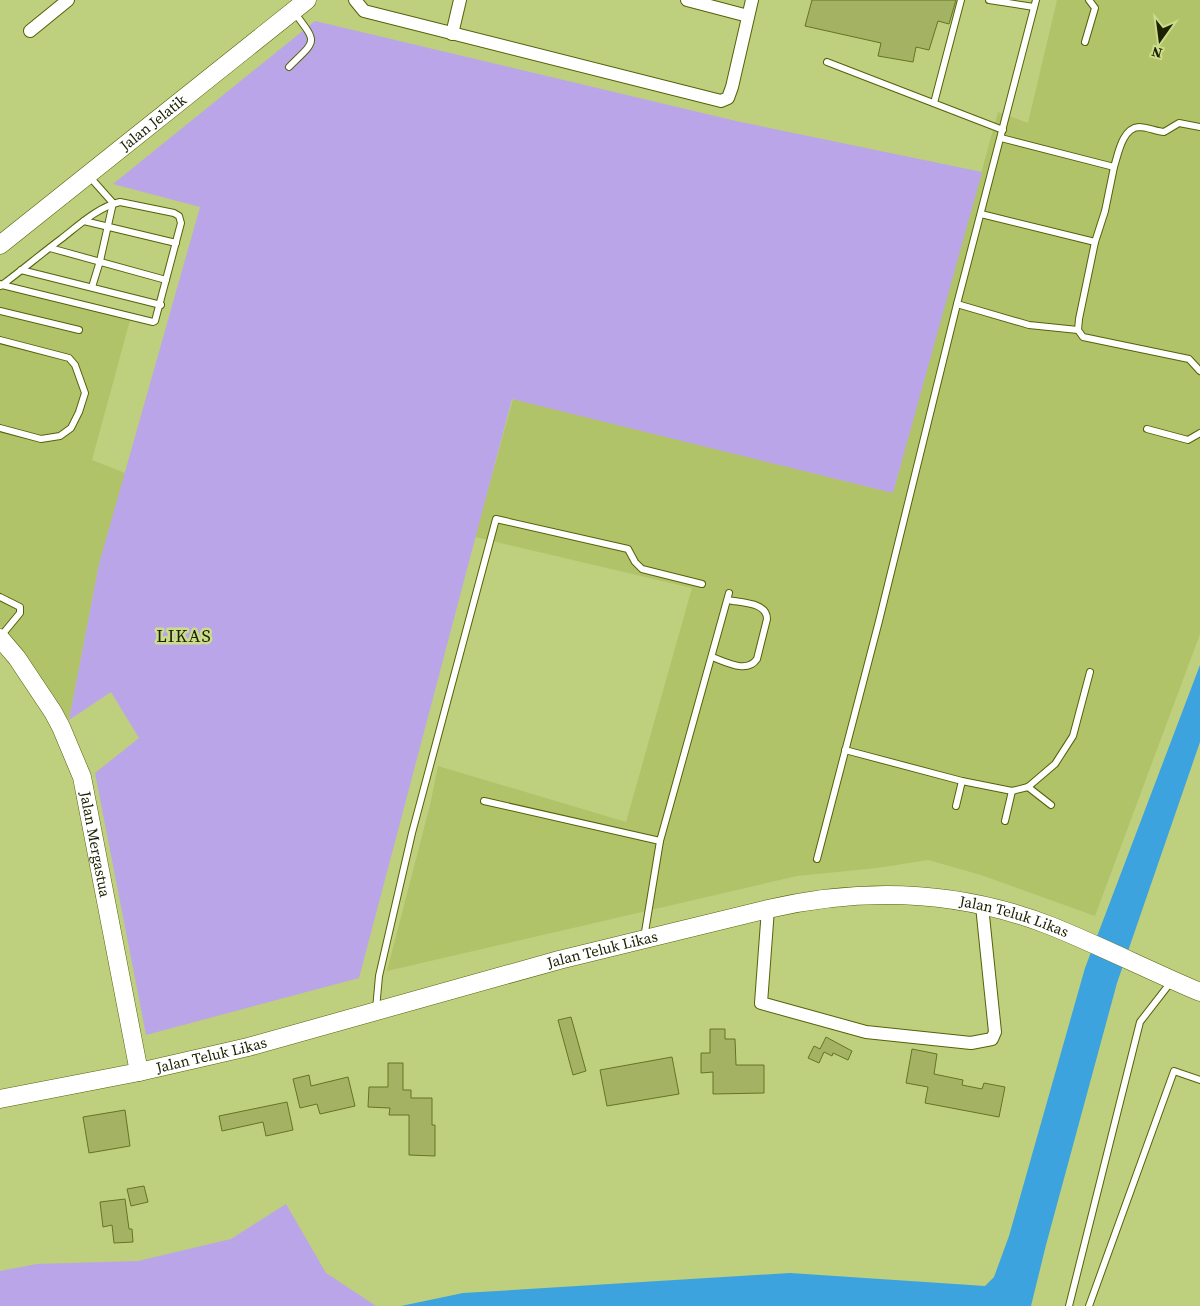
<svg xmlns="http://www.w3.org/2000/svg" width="1200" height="1306" font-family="'Source Serif 4',serif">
  <rect width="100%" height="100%" fill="#becf7e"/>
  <g fill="#b1c369">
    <path d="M1057 0H1200V634L1095 916 981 875 928 860 877 868 797 876 387 971 430 805 438 766 626 822 692 588 475 537 513 399 893 493 998 112 1028 123Z"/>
    <path d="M0 285 130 320 92 460 125 473 99 564 69 720 22 654 0 626Z"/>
  </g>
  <g fill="#bba5e9">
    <path d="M315 21 736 121 982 172 893 493 512 399 359 978 146 1035 95 773 139 738 111 692 69 720 99 564 200 207 113 184Z"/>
    <path d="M286 1204 326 1273 376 1306H0V1271L37 1264 138 1261 231 1239Z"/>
  </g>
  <path fill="#3da3df" d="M1200 665V742L1117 983 1046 1245 1031 1306H401L463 1293 790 1273 985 1286 994 1277 1009 1236 1085 968Z"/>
  <g fill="#a3b363" stroke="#667421">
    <path d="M812 0H956L949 24 938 21 929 50 916 47 913 62 878 56 881 43 805 26Z"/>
    <path d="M571 1017 586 1071 573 1075 558 1020Z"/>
    <path d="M710 1029H725V1039H735L736 1065H764V1093L713 1094V1072L701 1073V1053H710Z"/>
    <path d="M826 1037 852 1051 848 1060 833 1053 832 1056 824 1052 819 1063 808 1058 814 1046 820 1049Z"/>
    <path d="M912 1049 937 1054 934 1074 963 1080 962 1085 982 1089 984 1083 1005 1087 999 1117 925 1103 928 1087 906 1083Z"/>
    <path d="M672 1057 679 1094 607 1106 600 1070Z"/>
    <path d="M388 1063H403V1090H411V1098H432V1125H435V1156L409 1155V1115H389L390 1108 368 1107 369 1087H388Z"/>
    <path d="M309 1075 311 1086 348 1077 355 1106 320 1114 317 1104 300 1108 293 1079Z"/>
    <path d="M287 1102 293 1130 266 1136 263 1122 222 1131 219 1116Z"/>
    <path d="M125 1110 130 1146 89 1153 83 1117Z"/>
    <path d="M144 1186 148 1202 131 1206 127 1189Z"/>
    <path d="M125 1199 129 1229H132L133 1242 114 1243 112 1225 103 1227 100 1202Z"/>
  </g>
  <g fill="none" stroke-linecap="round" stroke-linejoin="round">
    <defs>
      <g id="lane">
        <path d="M989 0 1034 7"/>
        <path d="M1085 42 1095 8 1089 0"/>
        <path d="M827 62 1003 130"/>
        <path d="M289 67C317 39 318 44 294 12"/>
        <path d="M934 103 961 0"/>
        <path d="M1001 138 1114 167C1118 155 1122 128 1139 127 1146 127 1156 131 1164 132L1179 123 1200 127"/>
        <path d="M1114 167 1105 211 1095 242 1079 319 1078 330 1083 337 1189 359 1200 371"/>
        <path d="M89 176 113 203"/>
        <path d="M981 214 1095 242"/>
        <path d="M84 221 176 243"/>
        <path d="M50 248 166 280"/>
        <path d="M21 270 161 305"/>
        <path d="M0 284 2 285 153 322 155 321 181 223 179 216 174 213 120 202C98 207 79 225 61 239 41 254 22 270 2 285L0 286"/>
        <path d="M92 287 100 261 113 203"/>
        <path d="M957 304 1029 325 1078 330"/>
        <path d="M0 311 79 330"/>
        <path d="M0 340 69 358 75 365 85 393 79 412 71 428 60 436 41 439 0 428"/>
        <path d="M1147 429 1188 440 1200 433"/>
        <path d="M0 597 20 607V613L1 636"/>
        <path d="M712 657C726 662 747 674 757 659L767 619C767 602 741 603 728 600"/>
        <path d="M845 750 962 781 1012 791 1028 787 1055 764 1073 736 1090 672"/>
        <path d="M1028 787 1051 805"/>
        <path d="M484 801 660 841 644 938"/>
        <path d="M956 806 962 781"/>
        <path d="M1005 821 1012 791"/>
        <path d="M660 841 729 593"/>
        <path d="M817 859 879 621 957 304 1036 0"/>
        <path d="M376 1009 379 976 412 833 496 519 628 549 635 562 642 569 702 584"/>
        <path d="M1069 1306 1140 1022 1171 982"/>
        <path d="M1089 1306 1174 1071 1200 1080"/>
      </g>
      <g id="street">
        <path d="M355 0 364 11 721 101 728 98 732 87 752 0"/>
        <path d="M687 0 748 16"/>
        <path d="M30 31 68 0"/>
        <path d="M452 34 460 0"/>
        <path d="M768 909 761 1003 866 1032 971 1043 992 1039 995 1032 982 906"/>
      </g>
      <g id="secondary">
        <path id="s1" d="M0 245 307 0"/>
        <path id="s2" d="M0 638 17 658 53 712 61 727 82 777 139 1072"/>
        <path id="s3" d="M0 1099 139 1072 248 1047 559 960 768 909C863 887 959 890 1051 926 1101 946 1150 971 1200 992"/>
      </g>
    </defs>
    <use href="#lane" stroke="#556207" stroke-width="8"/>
    <use href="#street" stroke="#556207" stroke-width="14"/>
    <use href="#secondary" stroke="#556207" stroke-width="19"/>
    <use href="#lane" stroke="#fff" stroke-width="6"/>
    <use href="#street" stroke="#fff" stroke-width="12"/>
    <use href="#secondary" stroke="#fff" stroke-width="18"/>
  </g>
  <g text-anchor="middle" stroke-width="5" stroke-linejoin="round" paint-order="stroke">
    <g font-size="15" fill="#1b2101" stroke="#cbdc8b">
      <text dy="5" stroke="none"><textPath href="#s1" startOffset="196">Jalan Jelatik</textPath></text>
      <text dy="5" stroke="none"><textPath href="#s2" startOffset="231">Jalan Mergastua</textPath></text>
      <text dy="5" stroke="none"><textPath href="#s3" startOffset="1041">Jalan Teluk Likas</textPath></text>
      <text dy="5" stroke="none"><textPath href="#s3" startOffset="621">Jalan Teluk Likas</textPath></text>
      <text dy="5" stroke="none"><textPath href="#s3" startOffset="216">Jalan Teluk Likas</textPath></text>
    </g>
    <g font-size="18" letter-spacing="1" fill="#1b2101" stroke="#cbdc8b">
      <text x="184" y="642">LIKAS</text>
    </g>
  </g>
  <g transform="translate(1160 40) rotate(194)" stroke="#cbdc8b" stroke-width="4" paint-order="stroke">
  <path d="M0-4L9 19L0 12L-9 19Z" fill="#1b2101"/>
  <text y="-8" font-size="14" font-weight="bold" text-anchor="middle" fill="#1b2101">N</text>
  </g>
</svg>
